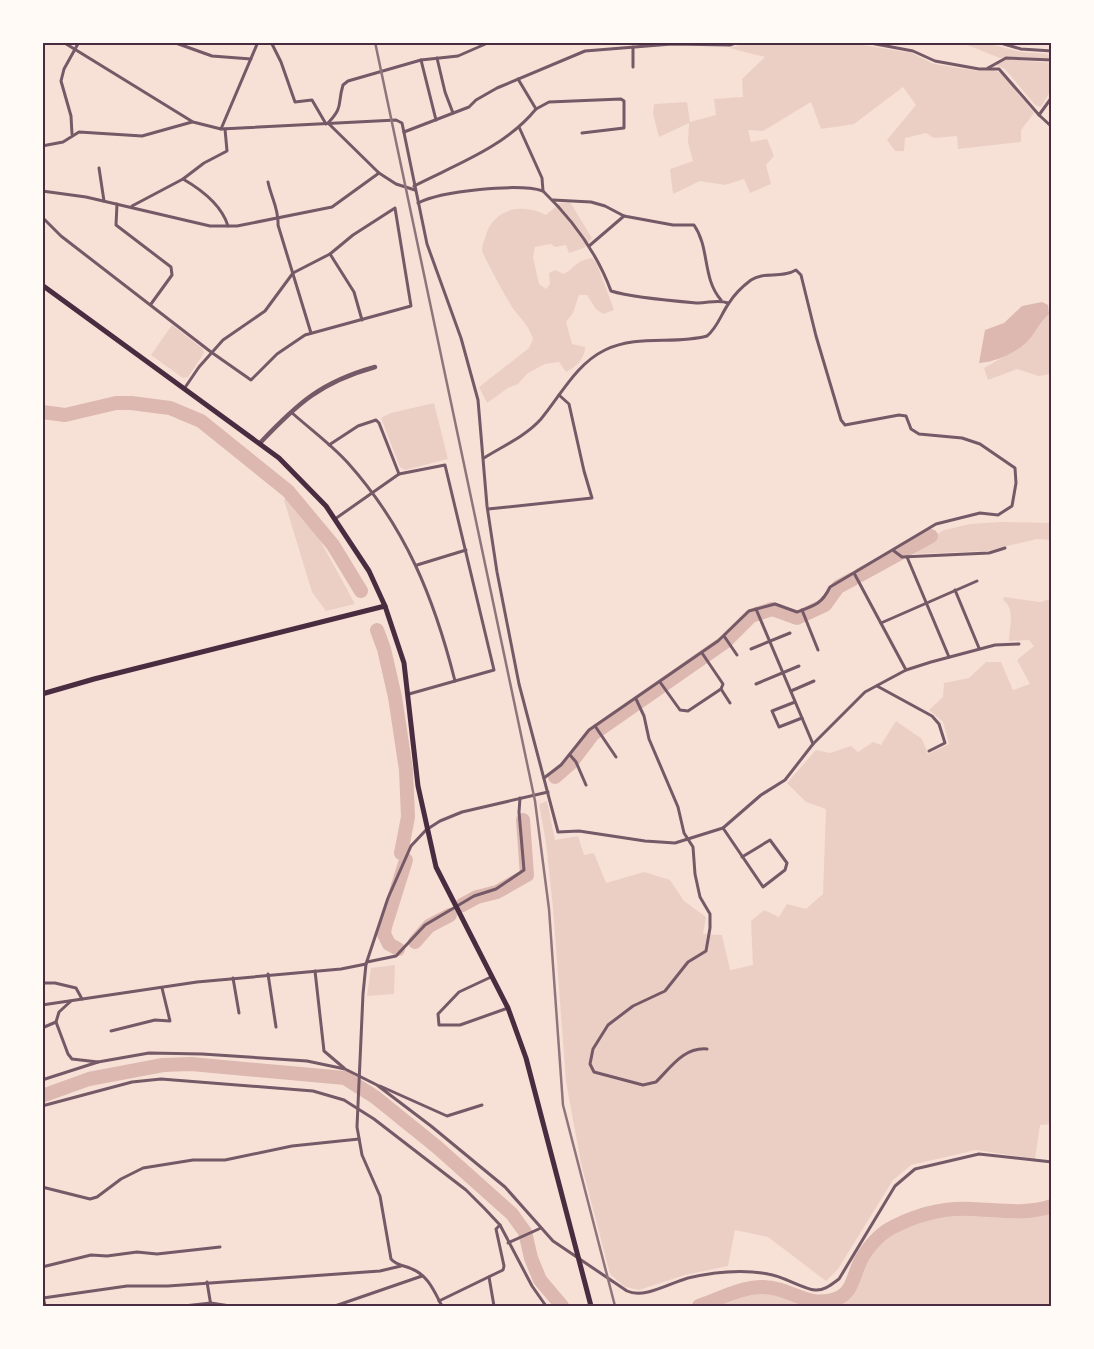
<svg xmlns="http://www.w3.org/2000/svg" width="1094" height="1349" font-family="Literata,serif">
  <rect width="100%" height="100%" fill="#f7e1d7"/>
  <g fill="#ebcfc5">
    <path d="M746 43H851L912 53 934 64 978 71 994 70 1002 74 1034 113 1021 130V142L958 149 957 136 934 138 926 133 905 138 904 151H895L887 140 916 105 903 87 854 124 821 129 811 102 763 131 748 130 751 142 767 139 774 156 766 165 771 184 750 193 744 179 725 185 700 181 673 194 670 169 693 161 688 142 689 123 659 137 653 114 654 104 687 102 690 122 716 115 714 99 743 97 742 79 765 57 729 48Z"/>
    <path d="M962 43H986L1021 52 1051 54V59L1000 58Z"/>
    <path d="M1005 59 1051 63V90L1041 107 1035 105 1005 69 996 65Z"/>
    <path d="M570 202 592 238 584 248 569 253 566 245 555 247 551 244 535 247 533 257 539 284 546 289 550 284 549 273 556 270 563 274C577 268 572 262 592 258L597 264 614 310 603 314 596 309 587 295H579L573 313 566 322 572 344 585 347C585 359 576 367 566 372L559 362 545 364 528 373 518 384 508 388 487 403 479 387 529 348 533 339C529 326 522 320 514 310 509 303 483 256 482 250 482 245 485 239 486 235 494 208 522 203 546 215L560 203Z"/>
    <path d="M1051 311V374L1039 376 1017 369 988 380 984 368 1024 345 1040 322Z"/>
    <path d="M172 325 203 349 204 353 188 377 183 378 151 355Z"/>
    <path d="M434 403 448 459 405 470 400 467 381 418 391 413Z"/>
    <path d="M288 496 316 533 355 604 326 611 312 592 284 500Z"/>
    <path d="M1000 522 1051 523V540L1037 539 987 551 913 554 911 550 944 530 970 524Z"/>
    <path d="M1004 597 1040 602 1051 599 1052 1124 1040 1125 1035 1159 976 1150 911 1165 893 1180 838 1269 826 1281 768 1237 735 1230 728 1266 685 1275 639 1290 625 1287 610 1274 581 1163 566 1082 553 908 546 843 539 804 547 801 555 840 578 836 584 855 594 853 606 883 644 872 670 880 684 901 706 917 703 934 722 935 730 970 753 965 751 921 764 910 779 917 787 904 806 909 823 894 826 809 806 802 787 783 816 750 830 753 851 746 858 752 873 742 881 745 896 721 922 739 928 754 949 744 943 722 929 710 943 697 944 683 969 678 986 662H1001L1013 690 1030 684 1017 660 1034 646 1029 640 1009 641C1009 628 1016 609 1003 600Z"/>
    <path d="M395 965 394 994 367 996 371 968Z"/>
    <path d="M1051 1211V1306H821C827 1306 834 1305 839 1303 855 1297 858 1280 864 1266 869 1253 882 1239 894 1232 917 1218 945 1213 972 1213 1001 1214 1022 1220 1051 1211Z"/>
    <path d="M764 1292C782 1294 796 1305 814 1306H712L747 1294Z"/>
  </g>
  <path fill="#dcb8b0" d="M1042 302 1048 305 1049 314C1041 321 1038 327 1032 336 1021 351 997 362 979 363L985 330 1004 323 1022 306Z"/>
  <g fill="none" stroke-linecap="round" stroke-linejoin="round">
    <g stroke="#dcb8b0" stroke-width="14">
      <path d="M42 412 65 415 116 403H131L170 408 201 421 288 491 333 545 361 591"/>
      <path d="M860 575 931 536"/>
      <path d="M377 630 384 649 395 697 406 770 408 817 401 853"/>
      <path d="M555 777 571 763 593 734 725 642 751 616 772 609 797 618 825 605 838 587 853 579"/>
      <path d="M462 905 477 897 497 892 527 875 523 820"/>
      <path d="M415 942 429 926 450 915"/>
      <path d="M398 949 389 944 384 934 385 927 406 860"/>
      <path d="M42 1096 89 1079 163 1065 191 1064 345 1078 375 1097 437 1147 512 1214 525 1232 531 1258 540 1280 562 1306"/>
      <path d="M699 1306C720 1299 740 1287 763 1287 791 1287 806 1309 836 1299 853 1293 853 1276 860 1262 866 1249 880 1233 893 1227 918 1214 945 1207 973 1209 1000 1210 1025 1215 1052 1206"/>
    </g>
    <g stroke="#755966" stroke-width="3">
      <path d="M63 42 193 122 221 129 396 120 402 123 427 244 461 338 478 400 487 506 497 572 519 684 558 832 579 831 645 841 675 843 723 828 761 795 785 780 813 744 865 692 906 670 931 662 995 645 1019 644"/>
      <path d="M173 42 212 56 251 59"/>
      <path d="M271 42 281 62 295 102 312 100 326 124"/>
      <path d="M865 42 913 51 935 61 979 69H999L1039 115"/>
      <path d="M997 42 1021 49 1052 51"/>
      <path d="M633 47V67"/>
      <path d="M437 58 445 92 453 113"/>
      <path d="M421 60 436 120"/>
      <path d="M988 68 1006 58 1052 60"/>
      <path d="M1052 97 1039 115 1052 127"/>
      <path d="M536 109 549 102 621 99 624 101V128L582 133"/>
      <path d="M519 127 542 178 543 191"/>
      <path d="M221 129 258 42"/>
      <path d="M404 132 469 107 476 100 497 88 585 51 672 44 730 45 738 42"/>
      <path d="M72 134 71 116 61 81 64 69 79 42"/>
      <path d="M42 146 63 142 79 132 142 136 192 122"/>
      <path d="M99 168 104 201"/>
      <path d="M379 173 328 123C344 106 337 105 343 85L348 81 421 60 458 56 490 42"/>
      <path d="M183 179 204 163 227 151 225 129"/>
      <path d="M268 182C271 197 279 209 278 225L311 333"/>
      <path d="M414 186C457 164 505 147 536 109L518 79"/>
      <path d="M42 191 86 197 210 226H237L332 207 379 173 396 184 415 190"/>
      <path d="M553 200 591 202 605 206 624 216 673 225H694C710 248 702 278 721 300"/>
      <path d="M418 203C441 191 518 183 543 191 573 220 597 253 611 291 634 298 674 301 698 303 709 303 718 299 728 303"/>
      <path d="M117 204 116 225 171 267 172 275 151 304"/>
      <path d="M132 206 183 179C202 190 222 206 228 226"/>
      <path d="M42 217 61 236 211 352 251 380 277 354 305 335 411 306 395 208 353 235 330 254 293 273 265 311 223 340 199 367 184 389"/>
      <path d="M589 246 624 216"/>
      <path d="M330 254 354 292 362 320"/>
      <path d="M291 412C310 429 331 444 348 463 406 528 434 598 455 681"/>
      <path d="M329 445 358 426 376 420 379 423 399 474"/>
      <path d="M484 458C503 446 526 436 541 419 561 395 576 364 605 350 638 334 674 345 707 336 718 327 721 314 729 303 734 295 743 286 751 280 764 271 781 279 796 270L801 275 816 336 841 420 845 425 899 415 906 416 911 429 919 434 962 438 980 444 1015 468 1016 483 1012 506 998 515 980 513 936 524 830 587C822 604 814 606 797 612L775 604 749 611 718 641 589 730 561 765 544 778"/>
      <path d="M488 509 592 498 584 471 569 404 559 395"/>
      <path d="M335 519 399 474 445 465 494 670 409 694"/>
      <path d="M894 551 902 557 989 553 1005 548"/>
      <path d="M907 557 949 657"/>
      <path d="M417 565 466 550"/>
      <path d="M854 573 906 670"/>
      <path d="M955 590 979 648"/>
      <path d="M756 609 813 744"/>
      <path d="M802 610 818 650"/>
      <path d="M881 623 977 581"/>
      <path d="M724 636 737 655"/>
      <path d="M751 649 790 633"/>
      <path d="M660 682 680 710 688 711 721 689 723 684 702 653"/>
      <path d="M756 684 799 666"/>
      <path d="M877 686 932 716 939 724 945 743 929 751"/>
      <path d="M721 689 730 703"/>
      <path d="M791 691 814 681"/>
      <path d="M636 699 644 716 649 739 678 807 684 833 693 847 695 874 700 897 710 914V928L706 951 688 962 665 991 633 1006 608 1025 593 1049 590 1064 594 1072 643 1085 656 1082C671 1067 684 1047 707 1049"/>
      <path d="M795 702 772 711 779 727 802 718"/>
      <path d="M595 726 616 757"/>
      <path d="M570 755 576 762 586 785"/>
      <path d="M723 828 763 887 785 870 787 863 770 840 742 857"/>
      <path d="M367 962 396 956 425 925 474 896 496 889 524 870 519 812 520 798"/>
      <path d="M315 971 324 1051 344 1068"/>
      <path d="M268 974 276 1027"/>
      <path d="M491 977 459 992 438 1014 439 1025H460L508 1008"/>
      <path d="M233 978 239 1013"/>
      <path d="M42 983H55L76 988 82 999"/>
      <path d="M42 1005 197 982 341 969 366 964"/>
      <path d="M56 1022 59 1012 71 1001"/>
      <path d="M42 1028 56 1022 68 1054 72 1059 98 1062"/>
      <path d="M111 1031 155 1020 170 1021 162 988"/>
      <path d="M42 1080 98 1062 149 1053 202 1054 307 1061 345 1069 377 1085 431 1126 505 1187 553 1241 627 1291C644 1299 670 1283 688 1278 714 1272 742 1269 768 1274 783 1276 803 1289 815 1290 824 1291 832 1284 839 1279L895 1186 915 1169 979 1154 1052 1162"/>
      <path d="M380 1086 447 1116 482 1105"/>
      <path d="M42 1106 132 1082 161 1079 313 1091 344 1100 374 1119 466 1190 485 1209 500 1225 532 1286 546 1306"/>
      <path d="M42 1187 90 1199 97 1197 121 1179 143 1168 193 1160H225L292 1146 359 1139"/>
      <path d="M508 1243 541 1228"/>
      <path d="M42 1267 91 1255 107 1256 137 1252 157 1254 220 1247"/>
      <path d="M489 1277 494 1306"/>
      <path d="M207 1282 211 1306"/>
      <path d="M42 1291 45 1306"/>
      <path d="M43 1298 127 1286H168L380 1271 401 1266"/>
      <path d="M439 1301 503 1270 504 1266 496 1229 500 1225"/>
      <path d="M184 1306 211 1303 230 1306"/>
      <path d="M335 1306 422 1276"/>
      <path d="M442 1306C435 1293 428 1275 412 1269 404 1265 397 1266 391 1259L380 1196 362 1155 357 1127 363 994 366 964 388 898 411 846 426 830 440 821 462 812 548 792"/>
    </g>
    <path stroke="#755966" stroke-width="4.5" d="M260 443C298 403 321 382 375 367"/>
    <g stroke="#4a2c40" stroke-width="5">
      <path d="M42 285 279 458 326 506 369 571 385 606 404 663 418 786 436 867 508 1008 526 1058 591 1306"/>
      <path d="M42 694 94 679 385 606"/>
    </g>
    <path stroke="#8f747c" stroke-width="2.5" d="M375 42 535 801 549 909 563 1105 615 1306"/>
  </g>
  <rect width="1094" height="1349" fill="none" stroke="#fffaf5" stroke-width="88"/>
  <rect x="44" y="44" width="1006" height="1261" fill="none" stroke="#4a2c40" stroke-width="2"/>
</svg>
